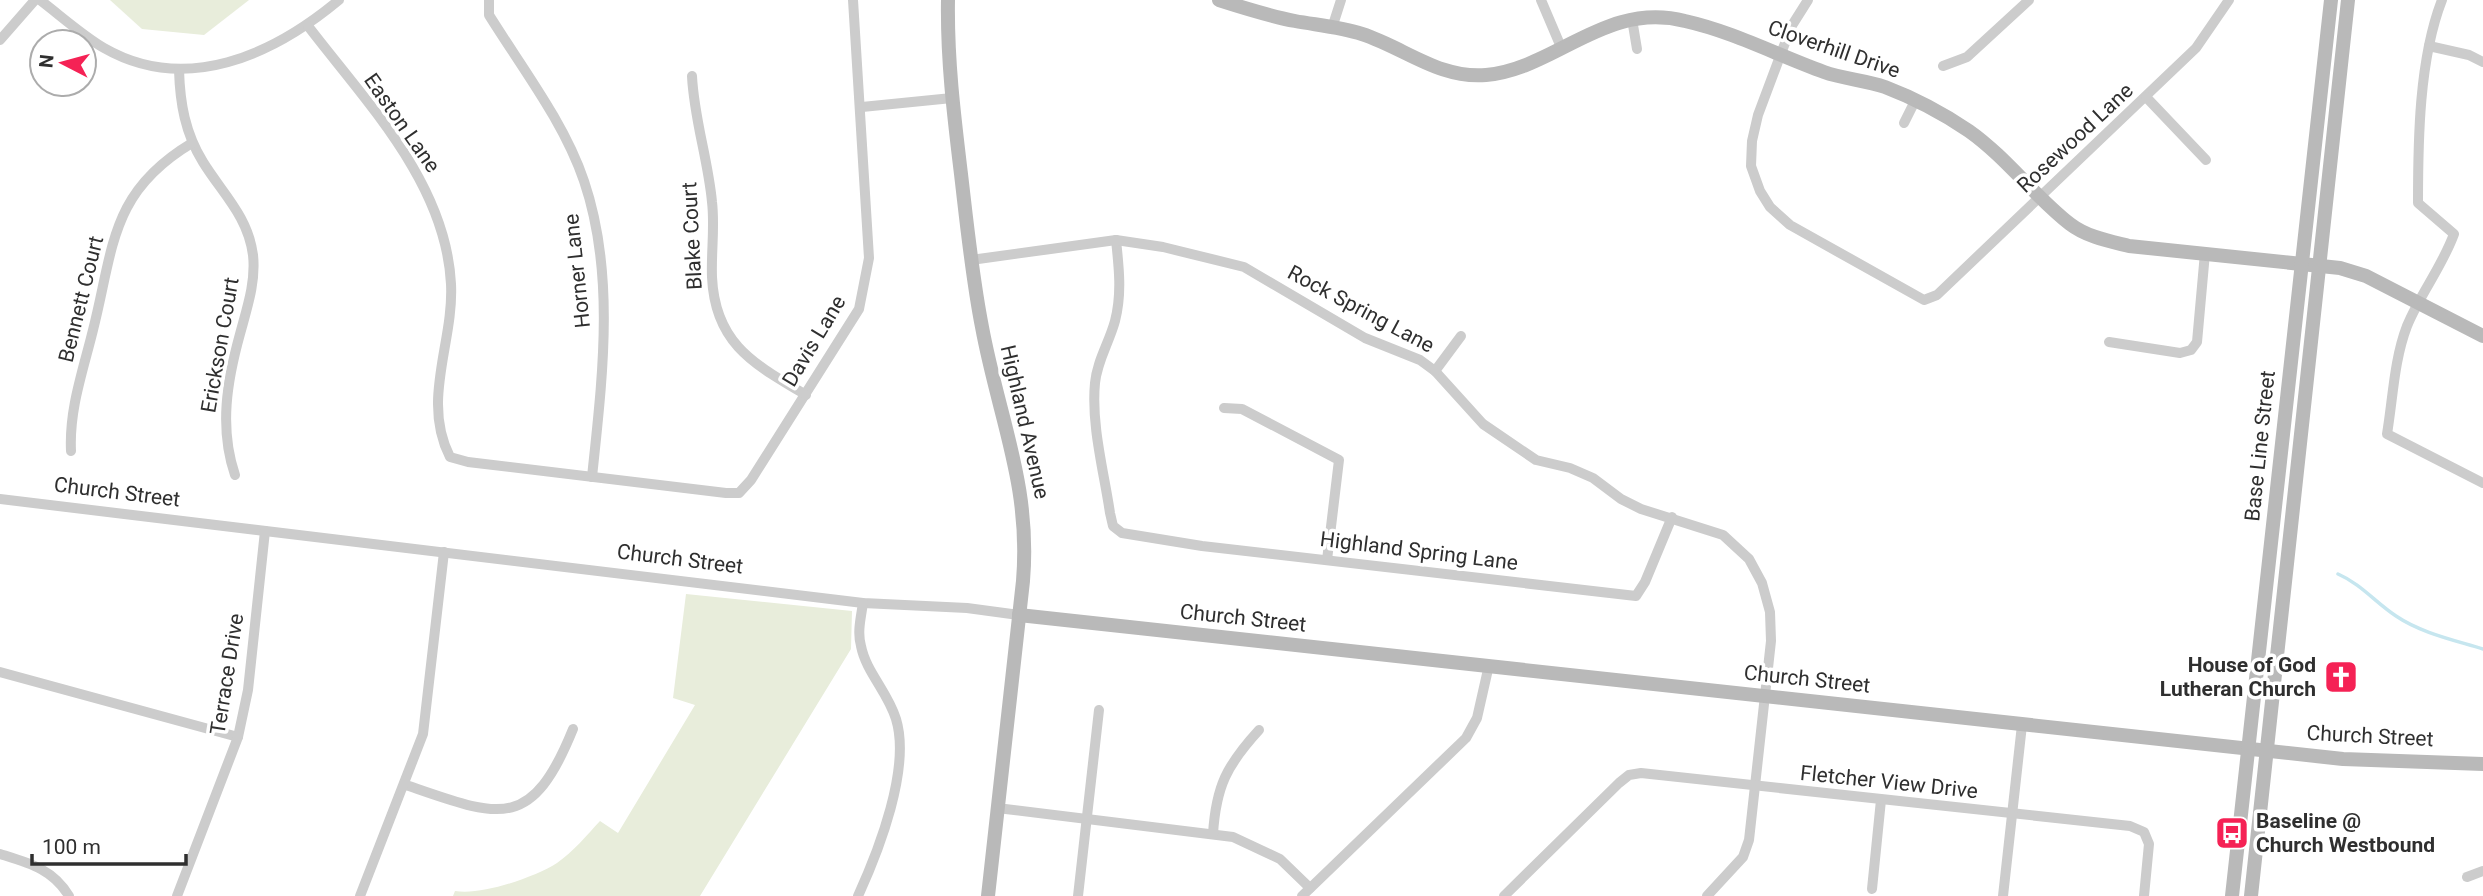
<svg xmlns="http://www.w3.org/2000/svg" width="2483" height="896" font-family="Roboto,sans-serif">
  <rect width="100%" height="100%" fill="#fff"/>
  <g fill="#e8eddb">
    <path d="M110 0H249L204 35 142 29Z"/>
    <path d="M686 594 852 611 851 649 700 896H453L455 891C481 896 535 877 557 863 573 852 587 835 600 821L618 833 695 705 673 698Z"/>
  </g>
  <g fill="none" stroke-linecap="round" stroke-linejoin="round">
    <path stroke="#c6e6ef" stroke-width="3.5" d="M2338 574C2361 584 2375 602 2396 616 2421 633 2454 640 2483 649"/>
    <g stroke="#ccc" stroke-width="10">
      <path d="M40 0C61 16 82 35 104 48 186 95 273 55 339 0"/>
      <path d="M489 0V15C522 68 564 122 584 181 616 275 602 381 592 477"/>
      <path d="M1541 0 1561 47"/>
      <path d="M1808 0 1791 27 1758 115 1752 141 1751 166 1760 191 1770 207 1790 225 1924 300 1937 295 2196 48 2229 0"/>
      <path d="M2442 0C2419 59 2418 140 2418 203L2454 234C2442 267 2420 294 2407 326 2394 360 2393 398 2387 434L2483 483"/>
      <path d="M1632 19 1637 49"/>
      <path d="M308 26C366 102 446 183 451 284 454 343 421 400 450 457L468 462 726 493H739L751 480 859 309 869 258 853 0"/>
      <path d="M1332 28 1341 0"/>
      <path d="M0 40 35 0"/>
      <path d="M2429 46 2469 55 2483 62"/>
      <path d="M1943 66 1967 57 2029 0"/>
      <path d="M179 70C180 103 185 133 203 162 222 193 248 216 253 255 256 282 247 308 240 334 227 381 219 428 235 475"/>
      <path d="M692 76C694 119 708 159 712 202 715 227 711 252 712 277 715 344 754 364 806 395"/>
      <path d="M2146 97 2206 160"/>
      <path d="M862 107 952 98"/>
      <path d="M1904 123 1915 101"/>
      <path d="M1116 240C1119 268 1122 294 1115 321 1109 343 1097 361 1095 383 1091 425 1104 472 1110 513L1113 526 1122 533 1202 546 1636 596 1645 582 1672 517"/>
      <path d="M971 260 1116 240 1163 247 1244 267 1365 338 1420 360 1435 371 1483 424 1536 460 1570 468 1593 478 1621 499 1641 509 1723 535 1749 559 1762 583 1770 612 1771 641 1749 840 1743 857 1707 896"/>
      <path d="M2109 342 2180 353 2191 350 2197 342 2205 253"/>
      <path d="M1435 371 1461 336"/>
      <path d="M1224 408 1242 409 1339 460 1327 560"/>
      <path d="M71 451C69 409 83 371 93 330 114 247 110 192 192 143"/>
      <path d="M0 499 863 603 967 608 1019 615"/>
      <path d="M0 672 238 737"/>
      <path d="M406 785C499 817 531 833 573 729"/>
      <path d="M997 808 1233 837 1280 859 1310 888"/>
      <path d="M1213 834C1216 786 1227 765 1259 730"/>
      <path d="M0 854C29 863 53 869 69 896"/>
      <path d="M2467 877 2483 871"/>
      <path d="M1872 889 1881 800"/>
      <path d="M177 896 238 737 248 690 265 531"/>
      <path d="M360 896 423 734 444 552"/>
      <path d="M858 896C879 850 911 768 896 719 888 692 866 672 861 646 857 632 861 617 863 603"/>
      <path d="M1078 896 1099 710"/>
      <path d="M1302 896 1466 738 1477 718 1489 665"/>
      <path d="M1504 896 1619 783 1629 775 1641 773 2130 826 2144 832 2149 844 2144 896"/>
      <path d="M2003 896 2022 725"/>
    </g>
    <g stroke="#b9b9b9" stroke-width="14">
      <path d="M948 0C947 59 954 116 961 174 967 225 972 276 982 327 999 419 1031 485 1023 581L988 896"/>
      <path d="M1219 0C1244 8 1269 16 1295 21 1317 25 1341 27 1362 34 1405 48 1439 79 1486 75 1557 68 1605 1 1685 21 1734 32 1777 55 1824 72 1843 79 1865 80 1885 87 1914 98 1944 114 1969 131 2007 158 2034 196 2070 224 2087 237 2109 241 2129 246L2340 268 2366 276 2483 336"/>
      <path d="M1019 615 2343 759 2483 764"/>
      <path d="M2232 896 2331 0"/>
      <path d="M2251 896 2348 0"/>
    </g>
  </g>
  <defs>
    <symbol id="church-square" viewBox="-11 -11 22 22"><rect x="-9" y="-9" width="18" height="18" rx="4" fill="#f52255" stroke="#fff"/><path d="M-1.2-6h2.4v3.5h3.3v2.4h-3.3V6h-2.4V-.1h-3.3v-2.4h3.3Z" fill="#fff"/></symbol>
    <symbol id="bus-square" viewBox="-11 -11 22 22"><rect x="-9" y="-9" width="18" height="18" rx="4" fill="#f52255" stroke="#fff"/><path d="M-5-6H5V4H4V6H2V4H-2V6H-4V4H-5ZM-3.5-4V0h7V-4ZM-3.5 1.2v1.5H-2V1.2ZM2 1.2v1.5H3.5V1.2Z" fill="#fff"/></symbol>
  </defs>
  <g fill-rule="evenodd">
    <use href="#church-square" x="2322" y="658" width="38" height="38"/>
    <use href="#bus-square" x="2213" y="814" width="38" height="38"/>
  </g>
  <g text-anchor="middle" stroke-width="7" stroke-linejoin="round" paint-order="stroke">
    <g font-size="21" fill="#2f2f2f" stroke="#fff">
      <text transform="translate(1834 49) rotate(19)" y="7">Cloverhill Drive</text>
      <text transform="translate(402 123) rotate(55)" y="7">Easton Lane</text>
      <text transform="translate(2075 138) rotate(-43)" y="7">Rosewood Lane</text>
      <text transform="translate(692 236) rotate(-93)" y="7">Blake Court</text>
      <text transform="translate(577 271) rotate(-96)" y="7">Horner Lane</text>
      <text transform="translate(81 299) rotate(-76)" y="7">Bennett Court</text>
      <text transform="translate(1361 309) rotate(28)" y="7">Rock Spring Lane</text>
      <text transform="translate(814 341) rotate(-59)" y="7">Davis Lane</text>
      <text transform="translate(220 345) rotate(-80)" y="7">Erickson Court</text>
      <text transform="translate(1025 422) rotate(77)" y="7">Highland Avenue</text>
      <text transform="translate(2260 446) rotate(-84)" y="7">Base Line Street</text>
      <text transform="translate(117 492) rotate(7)" y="7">Church Street</text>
      <text transform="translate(1419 551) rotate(7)" y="7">Highland Spring Lane</text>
      <text transform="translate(680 559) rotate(7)" y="7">Church Street</text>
      <text transform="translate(1243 618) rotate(6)" y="7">Church Street</text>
      <text transform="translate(227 674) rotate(-81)" y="7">Terrace Drive</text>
      <text transform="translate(1807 679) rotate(6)" y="7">Church Street</text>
      <text transform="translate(2370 736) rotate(3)" y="7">Church Street</text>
      <text transform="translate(1889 782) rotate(6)" y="7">Fletcher View Drive</text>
    </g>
    <g font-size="21" font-weight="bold" fill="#2f2f2f" stroke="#fff" text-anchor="end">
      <text x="2316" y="672">House of God<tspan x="2316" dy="24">Lutheran Church</tspan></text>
      <text x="2256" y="828" text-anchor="start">Baseline @<tspan x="2256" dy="24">Church Westbound</tspan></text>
    </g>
  </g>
  <g transform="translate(63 63) rotate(276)"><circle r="33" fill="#ffffff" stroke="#acacac" stroke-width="2"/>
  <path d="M0-5L12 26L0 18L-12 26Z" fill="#f52255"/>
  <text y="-10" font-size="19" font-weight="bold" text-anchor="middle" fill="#2f2f2f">N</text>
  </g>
  <path d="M32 854v10h154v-10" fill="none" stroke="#2f2f2f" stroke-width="3.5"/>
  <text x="42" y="854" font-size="21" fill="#2f2f2f" stroke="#ffffff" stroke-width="5" paint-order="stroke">100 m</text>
</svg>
